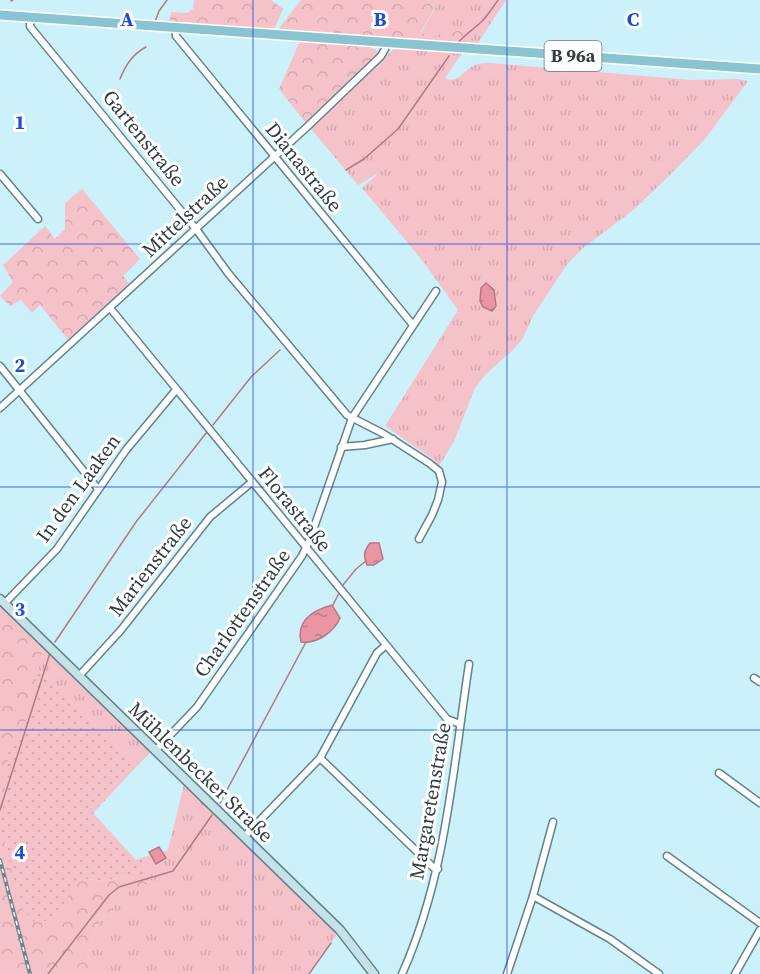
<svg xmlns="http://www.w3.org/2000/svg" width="760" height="974" font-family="'Source Serif 4',serif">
  <defs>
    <pattern id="grass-tufts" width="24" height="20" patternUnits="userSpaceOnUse" patternTransform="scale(1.5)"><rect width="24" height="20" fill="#f6c2ca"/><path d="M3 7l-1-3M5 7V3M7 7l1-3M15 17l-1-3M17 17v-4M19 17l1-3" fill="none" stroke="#d3a8af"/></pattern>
    <pattern id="forest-crowns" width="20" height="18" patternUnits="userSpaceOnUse" patternTransform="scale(1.5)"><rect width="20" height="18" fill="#f6c2ca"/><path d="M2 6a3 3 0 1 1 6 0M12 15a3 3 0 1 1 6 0" fill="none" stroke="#d3a8af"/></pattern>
    <pattern id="garden-dots" width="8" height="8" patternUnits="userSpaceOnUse" patternTransform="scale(1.5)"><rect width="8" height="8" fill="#f6c2ca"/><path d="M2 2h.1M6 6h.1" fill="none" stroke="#d3a8af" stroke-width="1.8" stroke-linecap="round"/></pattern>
    <pattern id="water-ripples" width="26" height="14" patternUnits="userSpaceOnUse" patternTransform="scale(1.5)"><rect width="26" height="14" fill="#eb94a4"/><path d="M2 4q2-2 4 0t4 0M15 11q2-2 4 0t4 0" fill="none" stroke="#bf7a87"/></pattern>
  </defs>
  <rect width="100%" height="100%" fill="#ccf1fa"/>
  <g fill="url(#grass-tufts)">
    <path d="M428 0H506L476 46 466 47 481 22 438 38 420 34 436 7Z"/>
    <path d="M396 47 462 53 445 78C458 85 463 70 475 65 480 63 486 63 491 63L692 80 737 79 748 81 705 139 667 178 632 211 583 248 568 263 533 316 523 338 514 349 485 375 475 388 455 439 438 468 434 460 385 426 458 310 422 260 362 188 379 173 358 185 311 129Z"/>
    <path d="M43 641 152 751 137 766 38 670Z"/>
    <path d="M185 780 340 930 309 974H106L87 956 95 928 125 893 149 883 141 858 168 850Z"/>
  </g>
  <g fill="url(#forest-crowns)">
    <path d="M194 0H271L283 9 273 32 169 25 171 12 187 13 193 9Z"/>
    <path d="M301 0H428L436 6 420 33 438 38 482 21 466 47 280 32V27Z"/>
    <path d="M300 41 370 47 376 50 379 55 305 122 279 89Z"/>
    <path d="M82 189 140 259 123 276 129 284 69 341 40 305 32 313 21 300 10 306 0 296 13 282 3 265 45 226 55 239 65 229V203Z"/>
    <path d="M0 599 43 640 33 711 9 746 80 878 102 881 129 876 150 883 125 893 95 928 87 956 106 974H0Z"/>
  </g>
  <path fill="url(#garden-dots)" d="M38 670 137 766 93 813 136 860 141 858 150 883 129 876 102 881 80 878 54 920 34 922 21 907 1 828 9 746 32 711Z"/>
  <g fill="url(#water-ripples)" stroke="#b37a86" stroke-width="1.5">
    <path d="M486 283 494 290 496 306 492 311 483 307 480 301 481 288Z"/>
    <path d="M370 543H379L383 559 374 565H367C363 555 364 551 370 543Z"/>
    <path d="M332 605 340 618C334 632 317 644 301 642 296 620 314 610 332 605Z"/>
    <path d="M159 847 166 858 156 864 149 852Z"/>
  </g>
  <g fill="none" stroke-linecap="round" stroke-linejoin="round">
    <g stroke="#b37a86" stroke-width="1.5">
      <path d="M11 1 13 0"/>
      <path d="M155 22 159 11 167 0"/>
      <path d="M458 43C465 34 472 31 480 23 487 17 492 8 498 0"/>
      <path d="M120 79C126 64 133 54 146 47"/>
      <path d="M346 170 364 159 398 129 449 56"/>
      <path d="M213 425 251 377 280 350"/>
      <path d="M343 585 356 569 366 561"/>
      <path d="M333 605 339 593"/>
      <path d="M55 642 136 522 207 432"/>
      <path d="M220 803 306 642"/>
      <path d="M0 810 50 653"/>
      <path d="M48 974 109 895 119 887 173 871 212 815"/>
      <path d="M309 974 331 943"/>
    </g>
    <defs>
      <g id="minor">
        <path d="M30 17V26L32 29 196 229 228 273 347 415 384 434 429 463 439 471 442 482 438 500 432 515 419 539"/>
        <path d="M175 28 176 36 413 325"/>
        <path d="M0 174 38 219"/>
        <path d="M110 308 447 719 460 724"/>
        <path d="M0 366 98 489"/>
        <path d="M0 408 308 126 381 56 385 49 386 42"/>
        <path d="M341 447 365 445 393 439"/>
        <path d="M5 603 57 549 126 450 176 390"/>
        <path d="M79 676 121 630 210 517 252 482"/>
        <path d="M754 678 760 682"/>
        <path d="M155 751 197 707 302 556 310 539 352 418 436 291"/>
        <path d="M320 758 434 868 438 869"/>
        <path d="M719 773 760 803"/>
        <path d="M244 837 320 758 377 653 385 646"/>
        <path d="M667 856 760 923"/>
        <path d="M533 896 553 822"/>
        <path d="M402 974C446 876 453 769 469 664"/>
        <path d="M507 974 533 896 610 939 659 974"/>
        <path d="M735 974 760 930"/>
      </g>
      <path id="secondary" d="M0 599 340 930 374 974"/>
      <path id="primary" d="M0 15 760 69"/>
    </defs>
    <use href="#minor" stroke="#61838b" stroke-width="9"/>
    <use href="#secondary" stroke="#61838b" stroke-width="11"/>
    <use href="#primary" stroke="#fff" stroke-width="12"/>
    <use href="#minor" stroke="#fff" stroke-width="6"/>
    <use href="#secondary" stroke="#c4e2e8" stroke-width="8"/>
    <use href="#primary" stroke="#8ac4d1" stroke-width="9"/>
    <defs>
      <path id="rail" d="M0 860 30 974"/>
    </defs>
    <use href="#rail" stroke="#6f878c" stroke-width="4"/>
    <use href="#rail" stroke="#fff" stroke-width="1.5" stroke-dasharray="4.5" stroke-linecap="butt"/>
  </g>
  <path fill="none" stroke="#1d4ed8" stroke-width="1.5" stroke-opacity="0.55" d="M253 0V974M507 0V974M0 244H760M0 487H760M0 730H760"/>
  <g text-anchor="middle" stroke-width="6" stroke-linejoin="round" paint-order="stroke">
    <rect fill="#fff" stroke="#6d787a" stroke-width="1.5" x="544.5" y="41" width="57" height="30" rx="4.5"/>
    <g font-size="18" font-weight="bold" fill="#2f3e41">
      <text x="573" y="62">B 96a</text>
    </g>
    <g font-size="20" fill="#2f3e41" stroke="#fff">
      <text transform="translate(144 138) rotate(51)" y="7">Gartenstraße</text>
      <text transform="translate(304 167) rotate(51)" y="7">Dianastraße</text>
      <text transform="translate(185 216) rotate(-43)" y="7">Mittelstraße</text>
      <text transform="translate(78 488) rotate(-54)" y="7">In den Laaken</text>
      <text transform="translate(295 509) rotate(51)" y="7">Florastraße</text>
      <text transform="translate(150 566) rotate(-52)" y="7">Marienstraße</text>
      <text transform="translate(242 613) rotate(-55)" y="7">Charlottenstraße</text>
      <text transform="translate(201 772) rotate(44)" y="7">Mühlenbecker Straße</text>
      <text transform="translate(430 801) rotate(-80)" y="7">Margaretenstraße</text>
    </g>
  </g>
  <g font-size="20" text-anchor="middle" font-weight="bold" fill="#1d4ed8" stroke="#fff" stroke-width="6" stroke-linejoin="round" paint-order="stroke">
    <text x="127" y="26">A</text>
    <text x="380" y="26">B</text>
    <text x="633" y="26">C</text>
    <text x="20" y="129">1</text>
    <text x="20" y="372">2</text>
    <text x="20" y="616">3</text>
    <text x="20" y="859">4</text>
  </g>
</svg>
